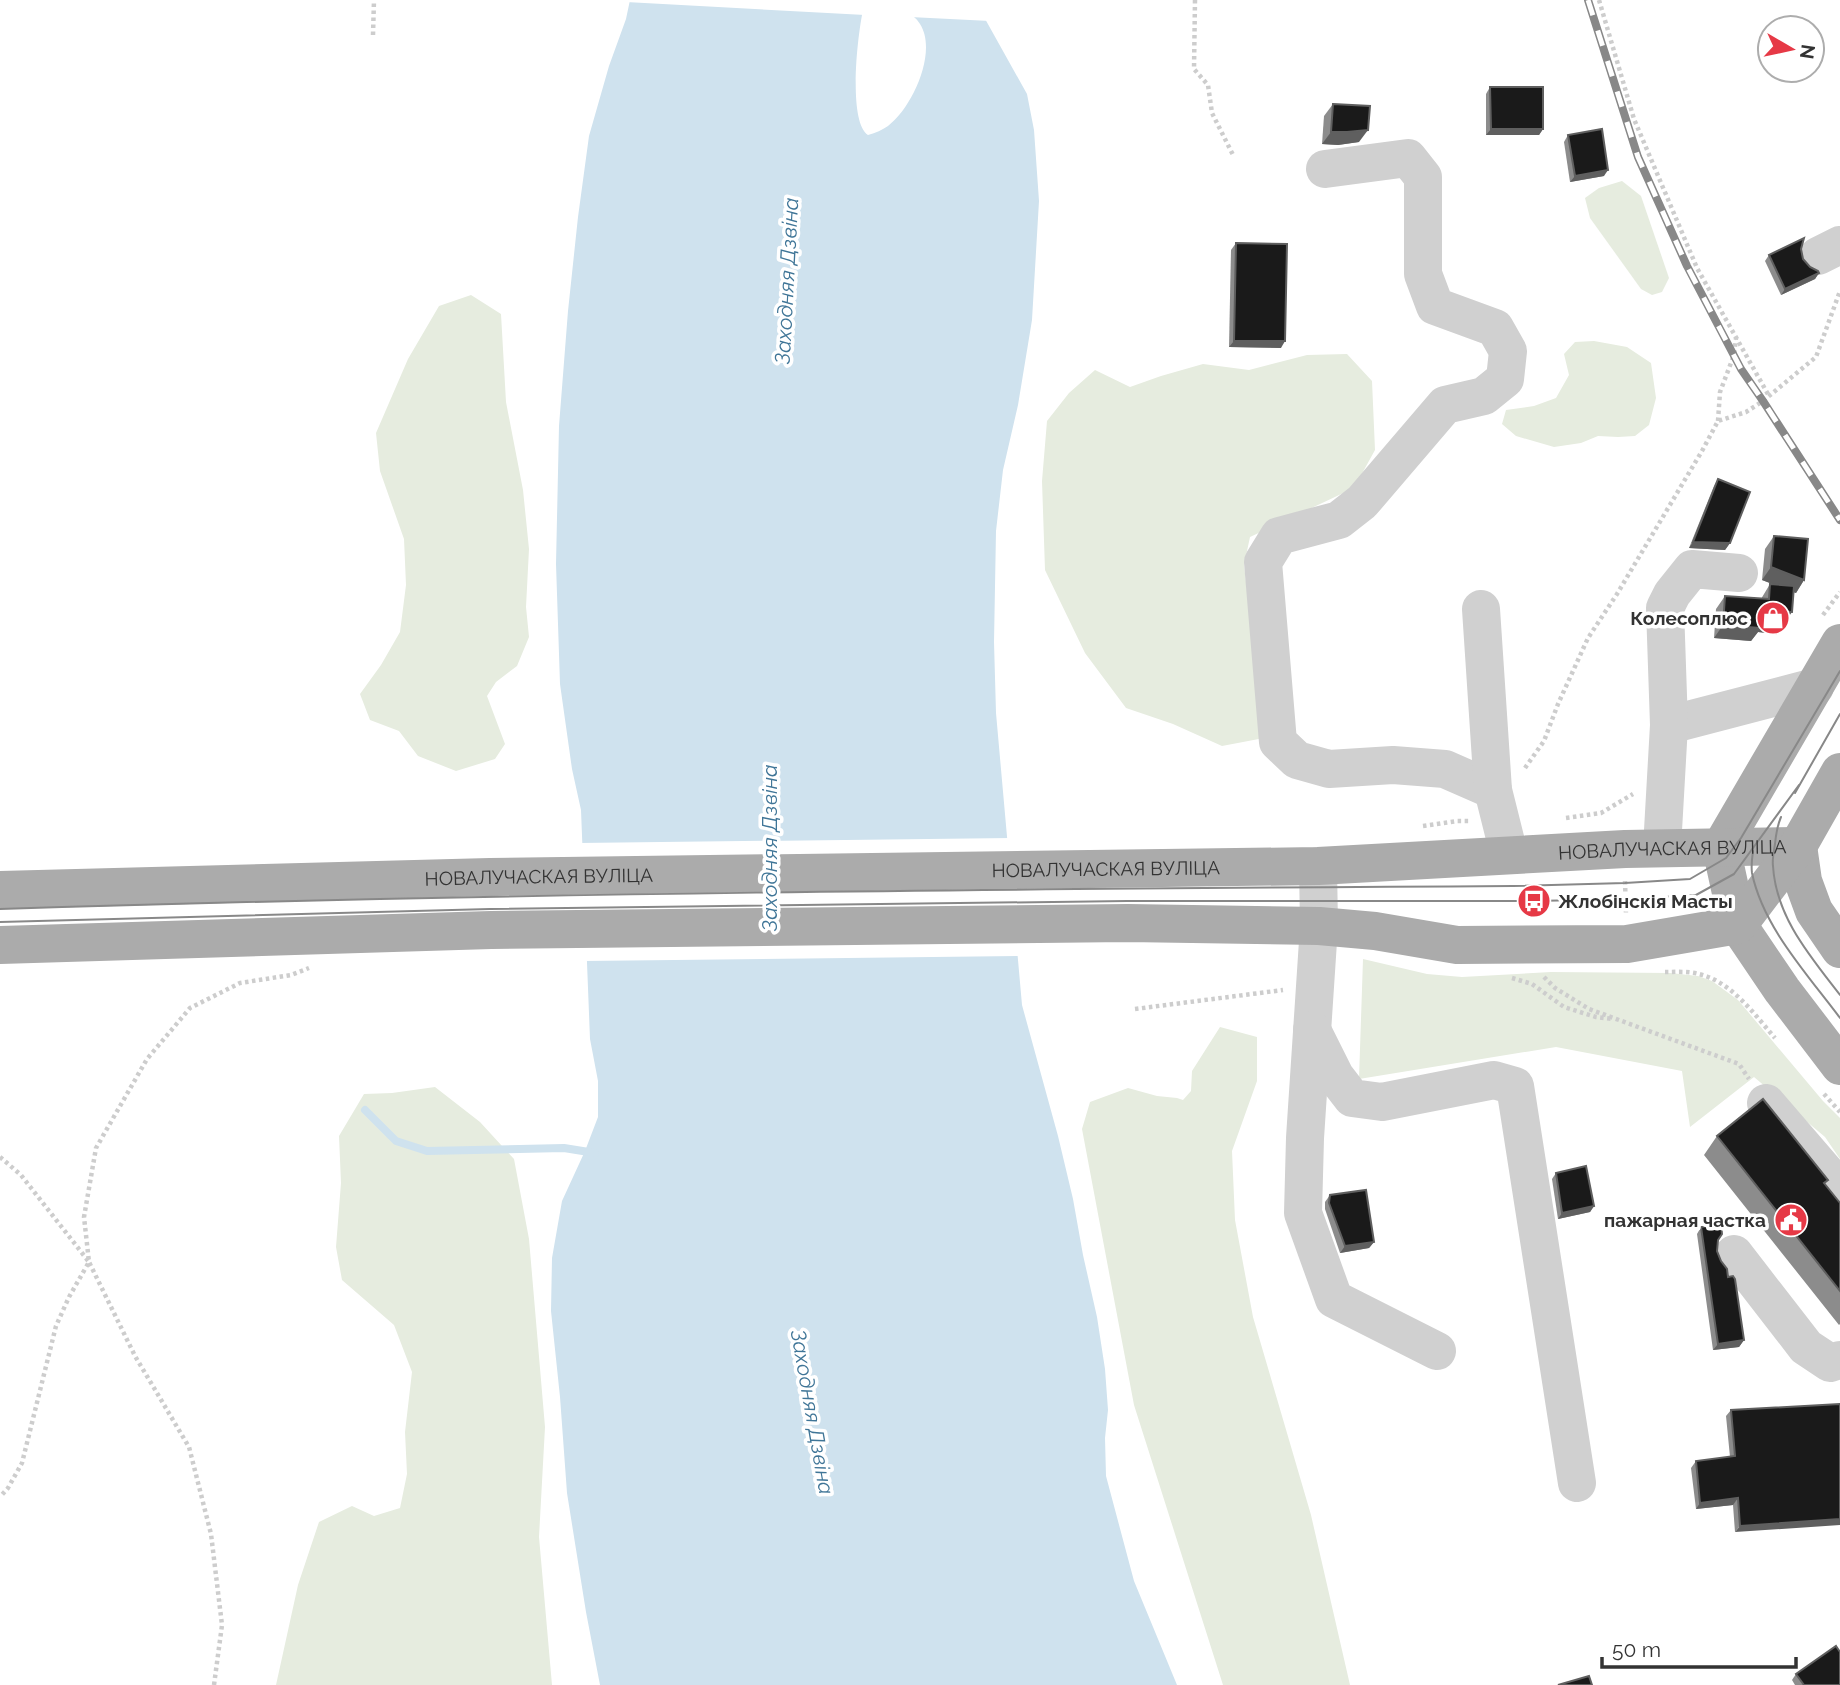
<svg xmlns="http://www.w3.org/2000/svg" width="1840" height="1685" font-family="Raleway,sans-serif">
  <rect width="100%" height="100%" fill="#fff"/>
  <g fill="#e6ecdf">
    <path d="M1622 181 1641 196 1669 278 1662 292 1652 295 1641 289 1590 218 1585 198 1599 188Z"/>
    <path d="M471 295 501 314 506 402 523 490 529 549 526 607 529 637 517 666 496 682 487 696 505 744 495 759 456 771 418 756 399 731 370 720 360 694 381 665 400 632 406 585 404 539 380 471 376 433 408 359 439 306Z"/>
    <path d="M1594 341 1627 347 1651 363 1656 398 1649 425 1635 436 1618 437 1598 436 1581 443 1554 447 1516 436 1502 424 1506 410 1534 406 1556 398 1569 375 1564 354 1575 342Z"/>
    <path d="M1347 354 1372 381 1375 450 1354 488 1250 537 1244 565 1264 738 1222 746 1173 724 1126 708 1085 653 1045 570 1042 481 1047 421 1069 393 1095 370 1130 387 1161 376 1203 364 1249 370 1307 355Z"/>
    <path d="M1363 959 1427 974 1462 977 1551 972 1670 973 1698 976 1712 981 1738 1000 1823 1101 1840 1118V1159L1825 1137 1754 1077 1690 1127 1682 1071 1556 1047 1359 1079Z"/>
    <path d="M1220 1027 1257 1037V1081L1232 1151 1235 1220 1253 1317 1311 1515 1350 1685H1223L1134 1405 1082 1129 1090 1102 1128 1088 1157 1096 1177 1098 1183 1100 1191 1091 1192 1071Z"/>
    <path d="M435 1087 480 1122 514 1159 529 1239 545 1427 539 1537 552 1685H276L298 1585 319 1522 352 1506 374 1516 400 1508 407 1474 405 1432 412 1372 394 1325 342 1280 336 1247 341 1183 339 1136 364 1094 392 1093Z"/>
  </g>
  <path fill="#cfe2ee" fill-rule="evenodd" d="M630 0H980L984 17 1027 94 1034 130 1039 201 1032 320 1018 405 1003 470 996 531 994 642 996 713 1022 1005 1058 1136 1073 1199 1083 1255 1097 1317 1105 1369 1108 1410 1105 1438 1106 1476 1134 1581 1177 1685H600L586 1612 567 1493 560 1397 551 1311 552 1258 562 1201 585 1151 598 1117V1081L590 1039 581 810 572 769 560 684 556 564 559 426 568 311 578 217 589 136 609 66 626 19ZM884 1C897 7 913 12 920 24 938 52 912 108 888 126 882 130 876 133 868 135 847 121 858 29 864 6Z"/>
  <g fill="#fff">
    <path d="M626 0H983L990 21 910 17 898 9 884 5 867 9 865 15 626 2Z"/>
    <path d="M1011 838 1022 956 584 961 579 843Z"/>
  </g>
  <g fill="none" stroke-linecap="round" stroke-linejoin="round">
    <path stroke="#cfe2ee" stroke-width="8" d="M365 1110 396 1141 427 1151 564 1148 595 1153"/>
    <g stroke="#cdcdcd" stroke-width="4.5" stroke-dasharray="3.5 3.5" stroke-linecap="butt">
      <path d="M1195 0 1194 69 1208 85 1212 113 1234 157"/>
      <path d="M1599 0 1634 119 1697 268 1769 396"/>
      <path d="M373 35 374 0"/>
      <path d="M1718 421 1720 392 1734 355 1736 338"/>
      <path d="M1823 615 1840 592"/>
      <path d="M1525 768 1544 741 1558 704 1588 638 1617 594 1702 451 1718 421 1746 412 1763 401 1816 357 1840 291"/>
      <path d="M1566 818 1601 813 1633 794"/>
      <path d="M1423 826 1457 821H1470"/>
      <path d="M1625 881 1626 914"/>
      <path d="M1665 972C1676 972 1689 971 1699 974 1732 982 1754 1014 1775 1038"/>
      <path d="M1544 977 1555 988 1589 1009 1739 1064 1749 1079"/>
      <path d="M1512 978 1532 984 1564 1007 1596 1017 1613 1019"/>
      <path d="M1135 1009 1283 990"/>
      <path d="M1824 1094 1840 1112"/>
      <path d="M0 1157 21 1175 89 1262 69 1297 56 1326 22 1463 8 1488 0 1497"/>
      <path d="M214 1685 222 1625 211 1534 189 1447 135 1356 89 1262 84 1217 96 1148 147 1059 190 1008 240 983 291 975 309 968"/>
    </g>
    <g stroke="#d0d0d0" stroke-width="38">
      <path d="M1325 169 1408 158 1423 177V274L1435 306 1495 328 1508 351 1505 379 1484 396 1445 405 1362 502 1339 520 1279 536 1263 562 1278 742 1297 760 1329 769 1393 765 1445 769 1493 790"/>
      <path d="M1818 256 1840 245"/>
      <path d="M1481 609 1493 790 1509 854"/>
      <path d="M1669 725 1815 687"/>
      <path d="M1662 848 1669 725 1665 608 1672 594 1692 569 1739 573"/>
      <path d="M1318 866 1319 926 1305 1138 1303 1213 1334 1299 1437 1351"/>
      <path d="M1312 1030 1335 1076 1352 1098 1382 1102 1494 1080 1515 1086 1577 1483"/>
      <path d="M1766 1103 1840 1189"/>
      <path d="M1734 1254 1806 1347 1830 1363 1840 1360"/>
    </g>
    <g stroke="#ababab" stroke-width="38">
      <path d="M1840 643 1721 847 1738 925 1782 990 1840 1066"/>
      <path d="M1798 846 1803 881 1814 911 1840 949"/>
      <path id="s1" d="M0 890 490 877 1318 866 1625 849 1798 846"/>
      <path d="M0 945 491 930 1128 923 1319 926 1375 931 1457 945 1627 944 1738 925 1798 846 1840 772"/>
    </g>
    <g stroke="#888" stroke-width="2">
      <path d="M1795 793 1840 714"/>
      <path d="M1781 817C1777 826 1776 834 1775 844 1774 851 1772 859 1773 866 1776 917 1810 956 1840 995"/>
      <path d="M1753 851C1752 858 1751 866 1752 873 1763 927 1808 975 1840 1018"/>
      <path d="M0 909C504 893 1009 889 1513 886L1625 883 1690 879 1726 858 1741 838 1840 671"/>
      <path d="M0 922 490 909 1127 901H1534L1630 899 1696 895 1734 874 1799 785"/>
    </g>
    <defs>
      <path id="rail" d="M1588 0 1638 157 1687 266 1741 369 1763 401 1840 520"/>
    </defs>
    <use href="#rail" stroke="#888" stroke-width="8"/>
    <use href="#rail" stroke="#fff" stroke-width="5" stroke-dasharray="16" stroke-linecap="butt"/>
  </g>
  <g fill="#8c8c8c">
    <path d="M1490 87 1543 129 1539 135H1486V94Z"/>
    <path d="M1333 104 1359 142 1338 145 1322 144 1324 116Z"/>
    <path d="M1568 135 1604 176 1570 182 1564 142Z"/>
    <path d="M1236 243 1281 348 1229 347 1231 250Z"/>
    <path d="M1801 249 1803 259 1810 267 1819 273 1815 279 1781 295 1765 261 1769 255Z"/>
    <path d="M1718 479 1730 543 1725 550 1689 548 1714 486Z"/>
    <path d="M1774 536 1804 580 1796 593 1793 592 1783 625 1773 624 1767 633 1758 632 1751 641 1714 638 1716 609 1725 596 1761 599 1770 584H1773L1762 580 1765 549Z"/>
    <path d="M1717 1136 1828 1180 1825 1184 1840 1203V1324L1839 1325 1704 1155Z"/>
    <path d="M1556 1173 1594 1206 1590 1212 1558 1219 1552 1179Z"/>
    <path d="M1330 1195 1374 1242 1369 1248 1340 1253 1325 1209V1202Z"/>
    <path d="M1701 1227 1718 1240 1717 1251 1728 1277 1744 1340 1739 1347 1713 1350 1697 1234Z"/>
    <path d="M1840 1404 1735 1532 1733 1505 1696 1509 1691 1468 1696 1461 1730 1457 1726 1416 1731 1410Z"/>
    <path d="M1796 1674 1840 1685H1795L1792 1680Z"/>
  </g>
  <g fill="#5f5f5f">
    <path d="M1491 129H1543L1539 135H1486Z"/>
    <path d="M1368 130 1359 142 1338 145 1322 144 1331 132Z"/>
    <path d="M1608 170 1604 176 1570 182 1575 176Z"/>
    <path d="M1819 273 1815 279 1781 295 1785 289Z"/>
    <path d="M1234 341H1285L1281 348 1229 347Z"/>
    <path d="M1693 542 1730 543 1725 550 1689 548Z"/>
    <path d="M1771 567 1804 580 1796 593 1762 580Z"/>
    <path d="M1777 611 1792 612 1783 625 1773 624 1767 633 1758 632 1751 641 1714 638 1723 625 1761 618Z"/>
    <path d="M1594 1206 1590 1212 1558 1219 1562 1213Z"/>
    <path d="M1374 1242 1369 1248 1340 1253 1345 1246Z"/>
    <path d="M1744 1340 1739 1347 1713 1350 1718 1344Z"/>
    <path d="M1738 1498 1733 1505 1696 1509 1700 1503Z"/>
    <path d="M1840 1519V1525L1735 1532 1740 1526Z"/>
  </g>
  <g fill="#1a1a1a" stroke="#5f5f5f" stroke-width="2">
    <path d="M1490 87H1543V129H1491Z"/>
    <path d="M1333 104 1370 106 1368 130 1347 132H1331Z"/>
    <path d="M1602 129 1608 170 1575 176 1568 135Z"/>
    <path d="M1804 238 1801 249 1803 259 1810 267 1818 271 1819 273 1785 289 1769 255Z"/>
    <path d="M1236 243 1287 244 1285 341H1234Z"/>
    <path d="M1718 479 1750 492 1730 543 1693 542Z"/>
    <path d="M1774 536 1808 539 1804 580 1771 567Z"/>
    <path d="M1770 584 1794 586 1792 612 1777 611 1776 620 1761 618 1760 628 1723 625 1725 596 1769 599Z"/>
    <path d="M1763 1099 1828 1180 1824 1183 1840 1203V1291L1717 1136Z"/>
    <path d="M1586 1166 1594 1206 1562 1213 1556 1173Z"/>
    <path d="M1366 1190 1374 1242 1345 1246 1329 1203 1330 1195Z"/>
    <path d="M1721 1224 1722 1234 1718 1240 1717 1251 1721 1261 1727 1269 1728 1277 1733 1276 1735 1279 1744 1340 1718 1344 1701 1227Z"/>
    <path d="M1840 1404V1519L1740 1526 1738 1498 1700 1503 1696 1461 1735 1456 1731 1410Z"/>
    <path d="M1836 1646 1840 1652V1685H1804L1796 1674Z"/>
    <path d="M1589 1676 1592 1685H1558Z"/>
  </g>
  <defs>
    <symbol id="shop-disc" viewBox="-11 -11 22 22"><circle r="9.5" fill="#e63946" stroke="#fff"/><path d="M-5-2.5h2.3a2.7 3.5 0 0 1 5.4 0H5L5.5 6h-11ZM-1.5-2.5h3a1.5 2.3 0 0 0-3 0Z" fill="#fff"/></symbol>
    <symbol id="bus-disc" viewBox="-11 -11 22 22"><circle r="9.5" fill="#e63946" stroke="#fff"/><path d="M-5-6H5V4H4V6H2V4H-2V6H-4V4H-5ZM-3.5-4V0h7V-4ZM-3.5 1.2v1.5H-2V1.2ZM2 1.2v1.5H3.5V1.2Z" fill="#fff"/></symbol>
    <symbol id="civic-disc" viewBox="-11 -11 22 22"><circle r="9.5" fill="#e63946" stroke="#fff"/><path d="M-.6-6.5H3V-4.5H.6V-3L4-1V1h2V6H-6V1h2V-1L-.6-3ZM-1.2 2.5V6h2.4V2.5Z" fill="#fff"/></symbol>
  </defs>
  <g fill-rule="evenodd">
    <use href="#shop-disc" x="1754" y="599" width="38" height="38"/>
    <use href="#bus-disc" x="1515" y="882" width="38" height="38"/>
    <use href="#civic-disc" x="1772" y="1201" width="38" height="38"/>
  </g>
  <g text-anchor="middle" stroke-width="7" stroke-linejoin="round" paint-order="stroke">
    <g font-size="19" font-weight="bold" fill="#333" stroke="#fff" text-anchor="end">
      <text x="1748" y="625">Колесоплюс</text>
      <text x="1558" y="908" text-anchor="start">Жлобінскія Масты</text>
      <text x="1766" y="1227">пажарная частка</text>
    </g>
    <g font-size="19" fill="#333" stroke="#fff">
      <text dy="7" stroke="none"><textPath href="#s1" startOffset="1673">НОВАЛУЧАСКАЯ ВУЛІЦА</textPath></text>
      <text dy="7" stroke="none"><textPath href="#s1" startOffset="1106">НОВАЛУЧАСКАЯ ВУЛІЦА</textPath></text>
      <text dy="7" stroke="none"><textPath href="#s1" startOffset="539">НОВАЛУЧАСКАЯ ВУЛІЦА</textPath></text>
    </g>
    <g font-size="21" font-style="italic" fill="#3f7597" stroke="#fff">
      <text transform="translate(787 281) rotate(-87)" y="7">Заходняя Дзвіна</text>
      <text transform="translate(770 848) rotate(-90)" y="7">Заходняя Дзвіна</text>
      <text transform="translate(812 1412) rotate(80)" y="7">Заходняя Дзвіна</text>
    </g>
  </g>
  <g transform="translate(1791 49) rotate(99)"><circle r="33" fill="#ffffff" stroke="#adadad" stroke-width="2"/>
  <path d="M0-5L12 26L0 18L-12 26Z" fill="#e63946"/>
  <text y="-10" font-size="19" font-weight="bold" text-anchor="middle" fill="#333333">N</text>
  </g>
  <path d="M1602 1657v10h194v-10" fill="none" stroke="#333333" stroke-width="3.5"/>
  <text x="1612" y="1657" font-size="21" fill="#333333" stroke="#ffffff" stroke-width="5" paint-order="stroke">50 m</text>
</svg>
